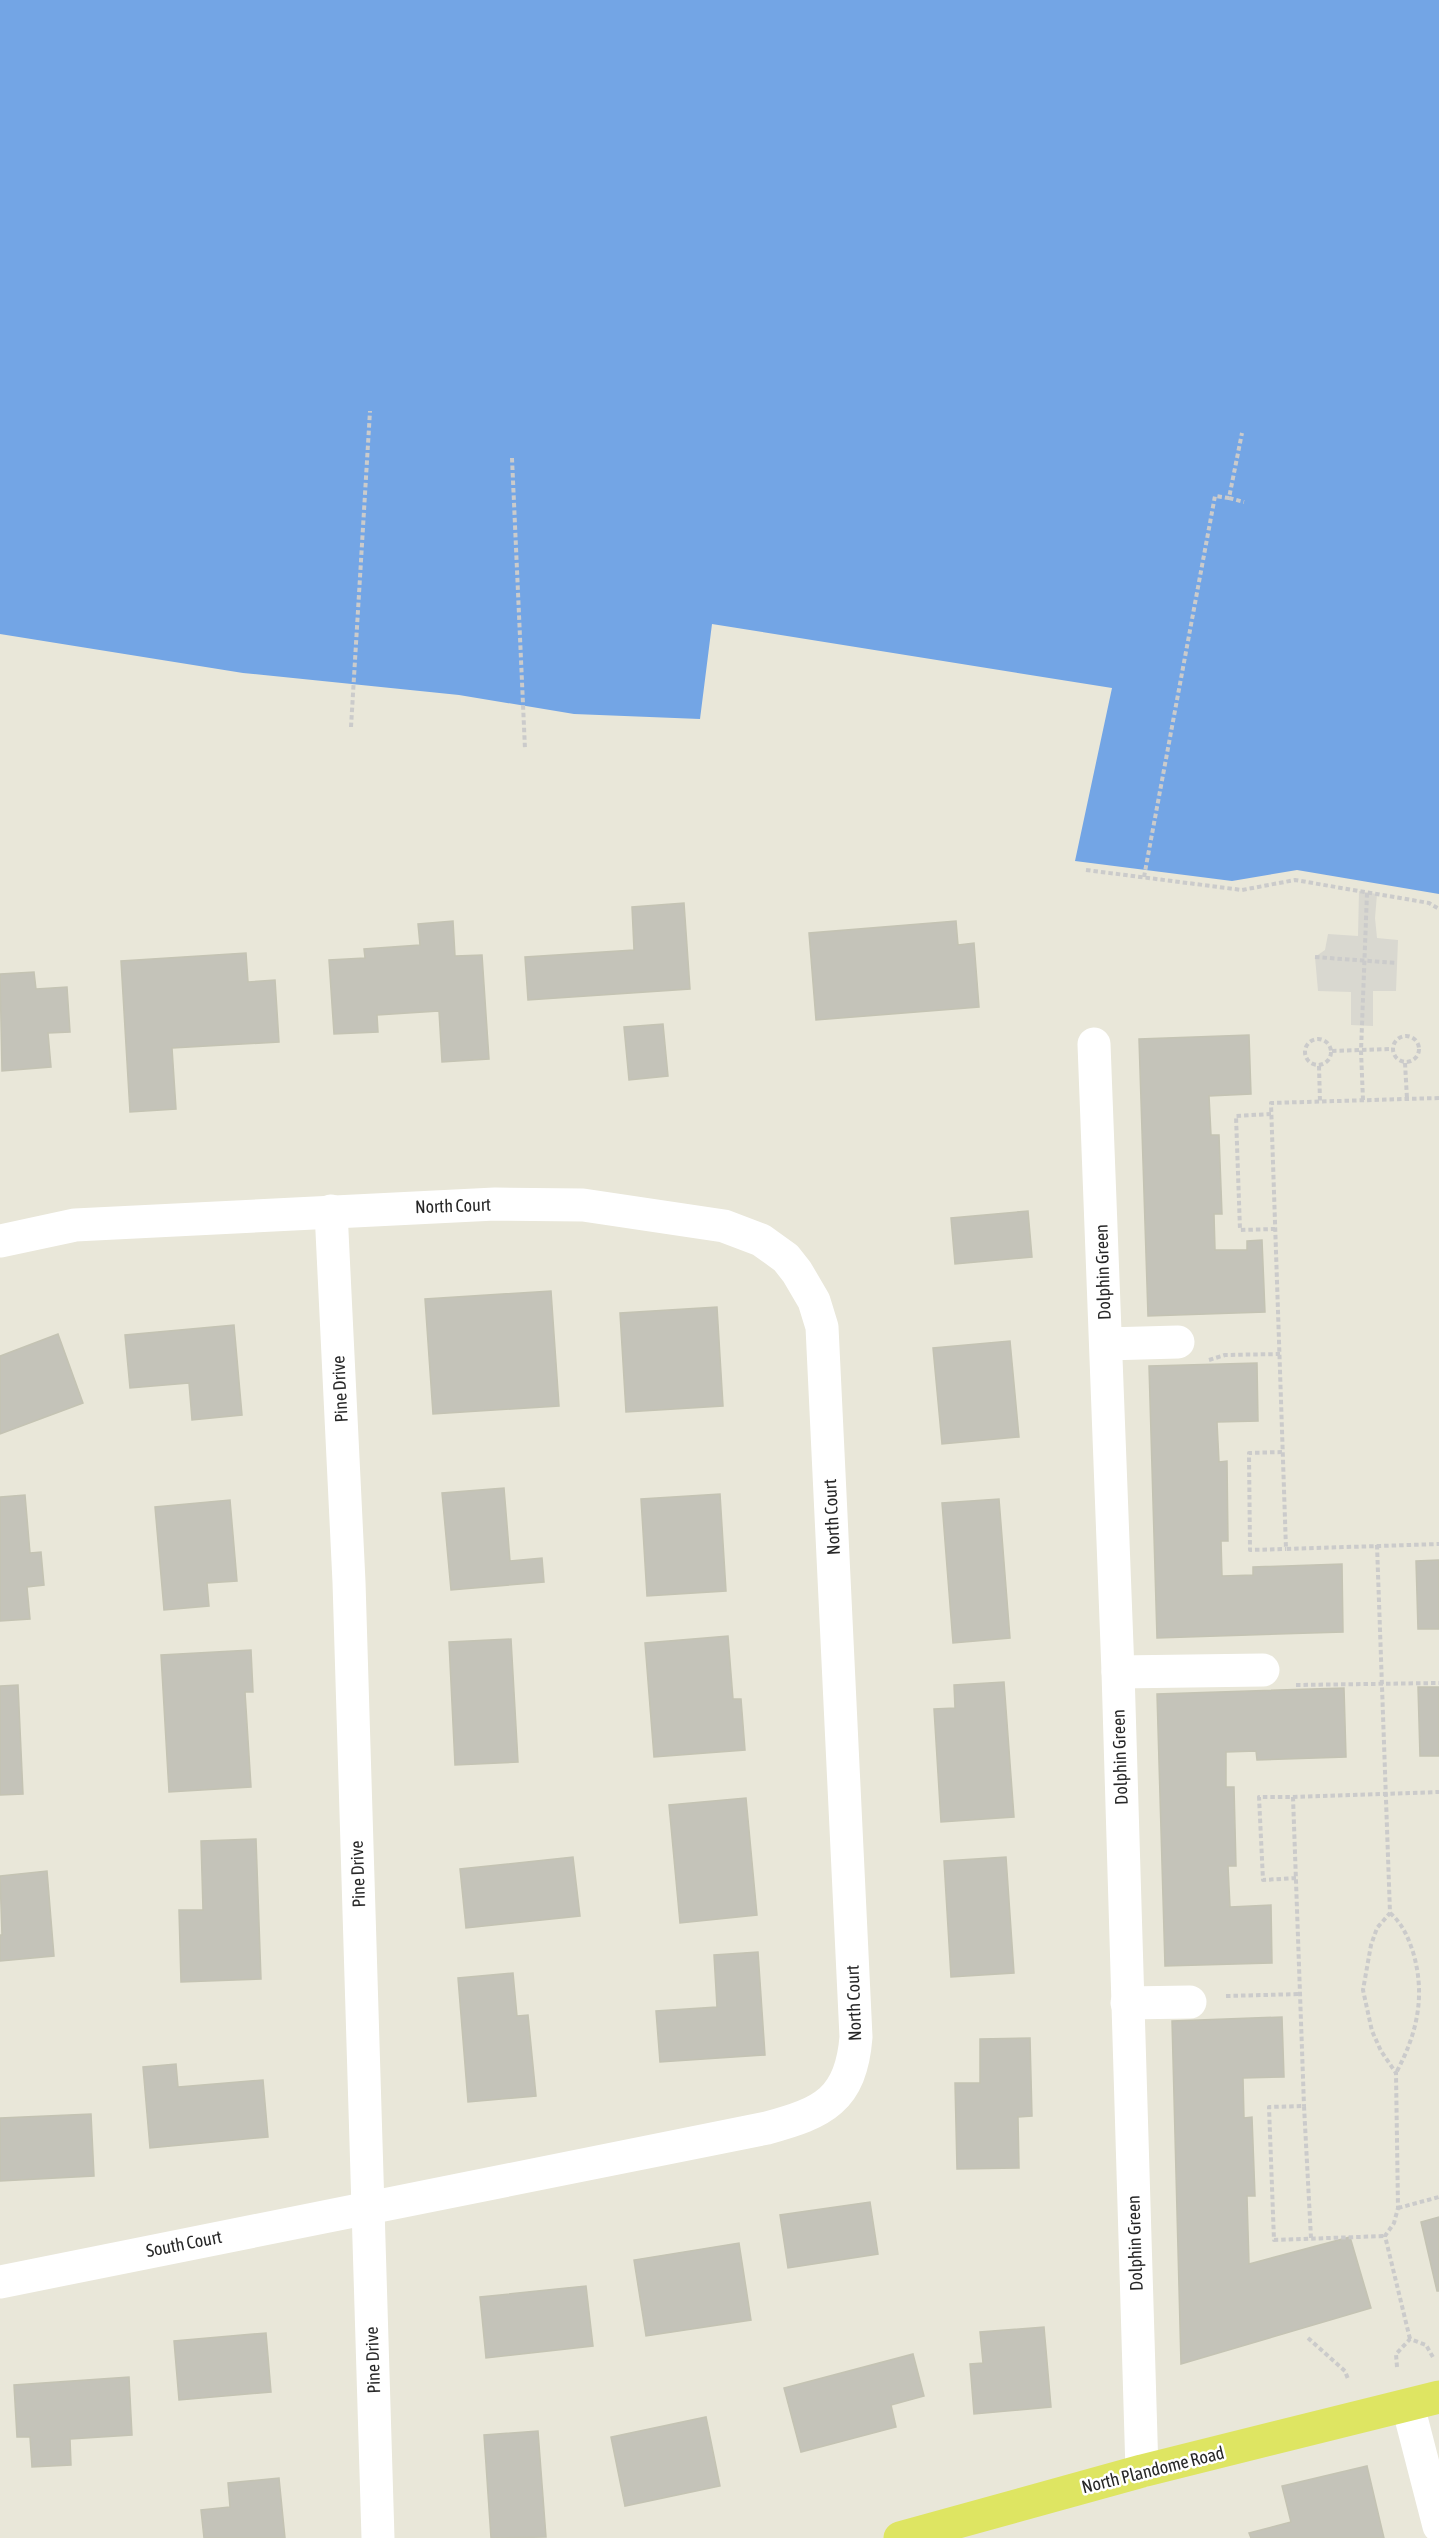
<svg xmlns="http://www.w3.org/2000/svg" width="1439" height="2538" font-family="'Asap Condensed',sans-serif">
  <rect width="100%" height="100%" fill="#e9e7d9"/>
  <path fill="#d9d8d0" d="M1359 891 1377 894 1375 918 1377 938 1398 940 1396 991H1373V1026L1351 1025V992L1318 991 1315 957 1325 950 1328 934 1358 936Z"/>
  <path fill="#73a5e5" d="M0 0H1439V894L1297 870 1232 881 1075 861 1112 688 712 624 700 719 574 714 459 695 243 673 0 634Z"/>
  <g fill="#c4c3b9" stroke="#c4c3b3" stroke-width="1.5">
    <path d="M684 903 690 989 528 1000 525 957 634 950 632 907Z"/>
    <path d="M453 921 455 956 482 955 489 1059 442 1062 439 1011 377 1015 378 1032 334 1034 329 960 365 958 364 949 420 945 418 924Z"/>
    <path d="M956 921 958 945 974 943 979 1007 816 1020 809 933Z"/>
    <path d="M246 953 248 982 275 980 279 1042 172 1048 176 1109 130 1112 121 961Z"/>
    <path d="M34 972 36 989 67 987 70 1032 48 1033 51 1067 2 1071 0 974Z"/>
    <path d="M663 1024 668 1076 629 1080 624 1027Z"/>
    <path d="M1249 1035 1251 1094 1209 1096 1211 1135H1219L1222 1214H1214L1215 1250H1247V1241L1262 1240 1265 1312 1148 1316 1139 1039Z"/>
    <path d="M1028 1211 1032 1257 955 1264 951 1218Z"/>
    <path d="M551 1291 559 1406 433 1414 425 1299Z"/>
    <path d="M717 1307 723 1406 626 1412 620 1313Z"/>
    <path d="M234 1325 242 1415 192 1420 189 1383 130 1388 125 1335Z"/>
    <path d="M58 1334 83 1403 0 1434V1356Z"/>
    <path d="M1010 1341 1019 1437 942 1444 933 1348Z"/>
    <path d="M1257 1363 1258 1421 1217 1422 1219 1462 1227 1461 1228 1541H1221L1222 1576 1253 1575V1567L1342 1564 1343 1632 1157 1638 1149 1366Z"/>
    <path d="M504 1488 510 1561 542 1558 544 1582 451 1590 442 1493Z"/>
    <path d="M720 1494 726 1591 647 1596 641 1499Z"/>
    <path d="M25 1495 30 1553 41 1552 44 1585 27 1587 30 1619 0 1621V1497Z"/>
    <path d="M999 1499 1010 1638 953 1643 942 1503Z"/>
    <path d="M230 1500 237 1581 207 1583 209 1606 164 1610 155 1507Z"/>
    <path d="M1439 1560V1629H1418L1416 1561Z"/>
    <path d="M728 1636 733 1699H741L745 1750 654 1757 645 1643Z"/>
    <path d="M511 1639 518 1762 455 1765 449 1642Z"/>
    <path d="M251 1650 253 1692H245L251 1787 169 1792 161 1655Z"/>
    <path d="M1004 1682 1014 1817 941 1822 934 1709 955 1708 954 1685Z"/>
    <path d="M18 1685 23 1794 0 1795V1686Z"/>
    <path d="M1418 1687H1439V1756H1420Z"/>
    <path d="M1344 1688 1346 1757 1257 1760 1256 1751 1226 1752V1787H1234L1236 1866H1228L1230 1907 1271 1905 1272 1963 1165 1966 1157 1694Z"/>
    <path d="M746 1798 757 1915 680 1923 669 1805Z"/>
    <path d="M256 1839 261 1979 181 1982 179 1910H203L201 1841Z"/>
    <path d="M573 1857 580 1916 466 1928 460 1869Z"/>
    <path d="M1006 1857 1014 1973 951 1977 944 1861Z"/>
    <path d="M47 1871 54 1956 0 1961V1935H2L0 1876Z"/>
    <path d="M758 1952 765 2055 660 2062 656 2011 717 2007 714 1955Z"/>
    <path d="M513 1973 517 2016 528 2015 536 2096 468 2102 458 1978Z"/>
    <path d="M1282 2017 1284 2077 1243 2078 1244 2118 1252 2117 1255 2196H1247L1249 2264 1350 2237 1371 2308 1181 2364 1172 2021Z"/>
    <path d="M1030 2038 1032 2116 1018 2117 1019 2168 957 2169 955 2083H980V2039Z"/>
    <path d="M176 2064 178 2087 263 2080 268 2137 150 2148 143 2067Z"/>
    <path d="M91 2114 94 2176 0 2181V2118Z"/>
    <path d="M870 2202 878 2254 788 2268 780 2215Z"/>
    <path d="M1439 2217V2291H1437L1421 2222Z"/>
    <path d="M739 2243 751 2320 646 2336 634 2260Z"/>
    <path d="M586 2286 593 2346 486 2358 480 2297Z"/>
    <path d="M1044 2327 1051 2407 974 2414 970 2364 983 2363 980 2332Z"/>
    <path d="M266 2333 271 2392 179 2400 174 2341Z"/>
    <path d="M913 2354 924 2396 891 2405 896 2427 801 2452 784 2388Z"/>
    <path d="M129 2377 132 2435 70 2439 71 2465 32 2467 30 2437H17L14 2385Z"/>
    <path d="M706 2417 720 2486 625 2506 611 2437Z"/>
    <path d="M538 2431 546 2537 491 2538 484 2435Z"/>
    <path d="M1367 2466 1384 2538H1251L1249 2533 1291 2522 1282 2486Z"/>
    <path d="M279 2478 285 2538H204L201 2510 230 2507 228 2483Z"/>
  </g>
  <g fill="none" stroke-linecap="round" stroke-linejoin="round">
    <g stroke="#cbcbcb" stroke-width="4" stroke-dasharray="4.5 3" stroke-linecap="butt">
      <path d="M512 458 525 749"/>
      <path d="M1229 498 1244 502"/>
      <path d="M351 727 370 411"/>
      <path d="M1086 870 1242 890 1295 880 1429 903 1439 909"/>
      <path d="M1144 877 1215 496 1229 498 1242 433"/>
      <path d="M1315 957 1397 963"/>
      <circle cx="1406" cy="1049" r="13"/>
      <circle cx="1318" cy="1052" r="13"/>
      <path d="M1332 1051 1392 1049"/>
      <path d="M1405 1063 1407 1099"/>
      <path d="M1319 1066 1320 1102"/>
      <path d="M1439 1098 1271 1103 1286 1549 1439 1544"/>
      <path d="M1363 1100 1361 1051 1367 893"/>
      <path d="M1271 1114 1236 1116 1240 1230 1275 1229"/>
      <path d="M1209 1360 1225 1355 1280 1354"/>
      <path d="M1282 1452 1249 1453 1250 1550 1286 1549"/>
      <path d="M1377 1545 1390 1913 1377 1928 1371 1945 1363 1990 1372 2031 1381 2051 1396 2073 1398 2208 1394 2223 1385 2236 1410 2339"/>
      <path d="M1296 1685 1439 1683"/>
      <path d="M1293 1797 1439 1792"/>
      <path d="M1296 1878 1263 1880 1259 1797H1293L1304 2106"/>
      <path d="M1390 1913C1402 1923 1408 1937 1413 1952 1426 1996 1417 2034 1396 2073"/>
      <path d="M1226 1996 1301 1994"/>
      <path d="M1398 2208 1439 2197"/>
      <path d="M1311 2238 1304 2106 1269 2107 1274 2240 1385 2236"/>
      <path d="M1308 2338 1345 2371 1348 2379"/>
      <path d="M1397 2367 1396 2354 1410 2339 1426 2345 1434 2359"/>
    </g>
    <g stroke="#fff" stroke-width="33">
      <path d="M1094 1044 1118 1672 1142 2471"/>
      <path d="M331 1211 349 1582 378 2538"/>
      <path d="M0 1241 75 1225 495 1204 583 1205 724 1226 761 1240 786 1258 797 1272 814 1301 822 1327 856 2037C851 2100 823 2113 767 2128L0 2282"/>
      <path d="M1106 1344 1178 1342"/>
      <path d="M1118 1672 1263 1670"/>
      <path d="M1127 2003 1190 2002"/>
      <path d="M1408 2406 1439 2526"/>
    </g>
    <path stroke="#dee562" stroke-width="33" d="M900 2538 1142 2471 1439 2397"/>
  </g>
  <g text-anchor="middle" stroke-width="5" stroke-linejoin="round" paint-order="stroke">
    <g font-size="18" fill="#272727" stroke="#fff">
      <text transform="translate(453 1206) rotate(-2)" y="6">North Court</text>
      <text transform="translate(1103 1272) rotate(-92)" y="6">Dolphin Green</text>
      <text transform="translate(340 1389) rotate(-93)" y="6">Pine Drive</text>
      <text transform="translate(832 1517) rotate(-93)" y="6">North Court</text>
      <text transform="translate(1120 1757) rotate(-92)" y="6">Dolphin Green</text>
      <text transform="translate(358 1874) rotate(-92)" y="6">Pine Drive</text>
      <text transform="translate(854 2003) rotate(-92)" y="6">North Court</text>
      <text transform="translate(1135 2243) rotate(-92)" y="6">Dolphin Green</text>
      <text transform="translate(184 2244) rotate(-11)" y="6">South Court</text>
      <text transform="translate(373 2360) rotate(-92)" y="6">Pine Drive</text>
      <text transform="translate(1153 2470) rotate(-14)" y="6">North Plandome Road</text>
    </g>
  </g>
</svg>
